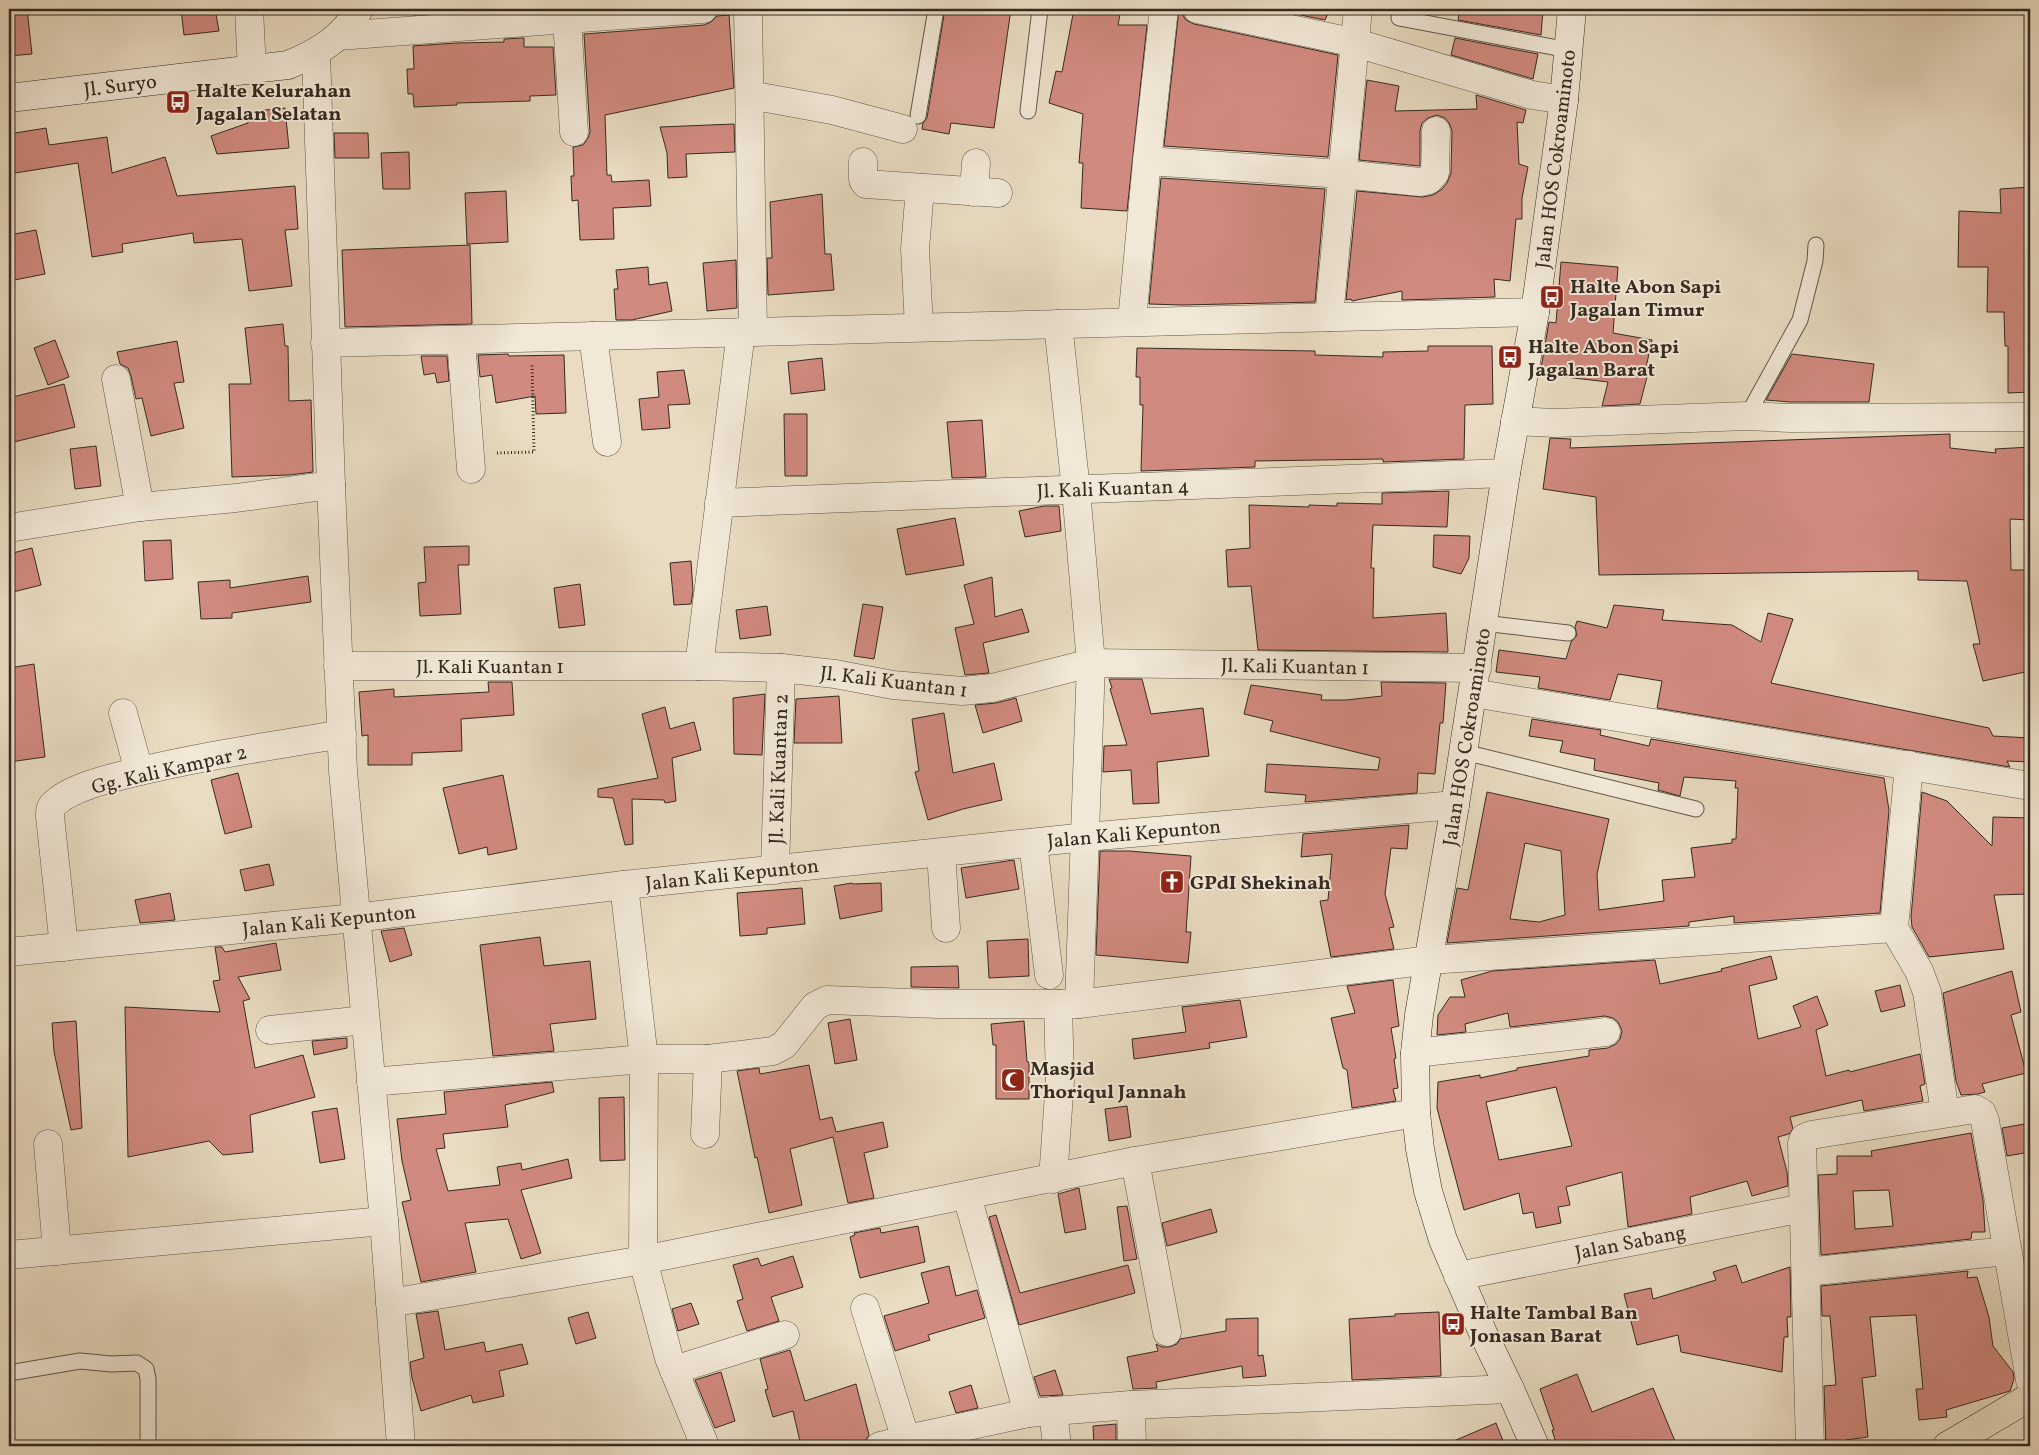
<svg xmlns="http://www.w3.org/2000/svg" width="2039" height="1455" font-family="Vollkorn,serif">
  <rect width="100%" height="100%" fill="#e9dcc2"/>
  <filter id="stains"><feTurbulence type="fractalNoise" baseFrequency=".004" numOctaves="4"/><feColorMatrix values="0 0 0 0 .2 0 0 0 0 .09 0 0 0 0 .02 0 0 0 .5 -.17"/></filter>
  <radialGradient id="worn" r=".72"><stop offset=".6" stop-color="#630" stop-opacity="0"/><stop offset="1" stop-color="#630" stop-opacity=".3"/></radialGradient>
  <g fill="#d18a7f" stroke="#352a20" fill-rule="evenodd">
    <path d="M9 9H27L32 54 9 56Z"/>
    <path d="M181 9H215L219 31 184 35Z"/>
    <path d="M413 9H457V12L413 15Z"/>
    <path d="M945 9H1011L994 128 951 123 949 134 922 129 923 123 927 118Z"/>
    <path d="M1074 9H1121L1118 25H1147L1127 211 1081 208 1083 163H1079L1083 114 1049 103 1056 71 1062 72Z"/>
    <path d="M1179 9H1182V14L1186 20 1194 24 1338 55 1328 157 1164 146Z"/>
    <path d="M1271 9H1330L1325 20Z"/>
    <path d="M1460 9H1543L1541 35 1458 20Z"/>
    <path d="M729 15 734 88 605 115 607 175H611L612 182 649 180 651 206 613 208 614 239 580 240 578 200 572 201 571 176H574L573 147 583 145 588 138 590 132 584 34 704 25 711 22 717 16Z"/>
    <path d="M524 38V47H553L556 95 530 96V101L457 103V105L414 107 413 94H408L407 69H414L413 46 457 43 504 42V39Z"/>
    <path d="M1455 38 1538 54 1533 79 1451 55Z"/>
    <path d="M1367 80 1399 86 1395 111 1477 109 1476 95 1526 110 1523 123 1517 122 1519 164 1528 167 1522 198V219H1516L1510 281 1494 279 1495 297 1402 300V291L1352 301 1351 299 1346 300 1357 191 1423 197 1433 195 1441 190 1447 183 1451 173 1452 131 1449 123 1445 118 1437 115 1428 118 1422 123 1420 131V166L1359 160Z"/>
    <path d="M285 108 289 148 217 154 211 136 248 123 246 112Z"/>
    <path d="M734 124 735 152 686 154 687 177 668 178 667 153 660 127Z"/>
    <path d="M46 128 49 145 107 137 112 173 165 157 177 196 295 186 298 229 285 230 292 286 249 291 242 239 194 243 193 233 122 244 123 252 92 257 78 163 9 174V134Z"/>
    <path d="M334 133H368L369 158H335Z"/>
    <path d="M409 152 410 189H383L381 153Z"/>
    <path d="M1161 178 1325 189 1315 302 1182 305 1149 304Z"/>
    <path d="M2030 187V392L2008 393V346H2005L2004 312H1987L1988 267H1958L1959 211 2001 213 2000 189Z"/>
    <path d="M506 191 508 242 467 244 465 193Z"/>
    <path d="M822 194 825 254H831L834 290 768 295 767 258H772L770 202Z"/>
    <path d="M36 230 45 274 9 281V235Z"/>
    <path d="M470 245 472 324 345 327 342 250Z"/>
    <path d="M736 260 737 308 707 311 703 263Z"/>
    <path d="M1561 262 1618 267 1613 333 1652 340 1645 372 1648 373 1640 404 1602 406 1608 382 1540 374 1549 322 1556 323Z"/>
    <path d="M648 267 649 285 667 282 672 311 632 320H616L614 289H618L616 270Z"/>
    <path d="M283 324 285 346H288L289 401 311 400 313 472 289 475 232 477 229 384H251L245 328Z"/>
    <path d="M55 340 69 377 48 385 34 348Z"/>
    <path d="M177 341 184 382 174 383 184 428 151 436 142 398 136 399 131 376 128 368 120 364 117 352Z"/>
    <path d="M1428 346H1492L1493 404 1465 405 1464 459 1383 462V459L1255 461V467L1141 471 1143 405H1140V377H1136L1137 348 1315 351V355L1383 357V352L1428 351Z"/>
    <path d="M508 354 509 356 564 355 566 413 536 414 535 396 496 403 492 375 480 377 478 355Z"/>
    <path d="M1792 354 1874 364 1869 402H1790L1766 400Z"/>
    <path d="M421 356H447L449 381 437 383 435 373 424 375Z"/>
    <path d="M822 358 825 390 791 394 788 362Z"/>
    <path d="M684 370 690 404 668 405 670 428 642 430 639 399 659 397 657 372Z"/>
    <path d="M64 384 75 427 14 442 9 422V398Z"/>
    <path d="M784 414H807V476H785Z"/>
    <path d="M982 420 986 477 952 478 947 422Z"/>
    <path d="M1950 434V448L1996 453 1995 449 2030 447V520L2010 519 2011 570H2030V671L1983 681 1973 644H1980L1967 581 1918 580V571L1599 575 1596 497 1543 489 1550 438 1571 439 1570 448Z"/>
    <path d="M96 446 101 486 75 489 70 449Z"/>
    <path d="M1449 491 1447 527 1373 525 1371 568H1374L1373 618 1446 613 1448 652 1258 650 1251 586 1228 587 1226 550 1250 548 1249 505 1309 507V505L1337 506V503L1382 504V493Z"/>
    <path d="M1044 506H1059L1061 531 1025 537 1019 511Z"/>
    <path d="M955 518 964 565 906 575 897 529Z"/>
    <path d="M1434 535 1470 536 1469 558 1461 574 1433 567Z"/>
    <path d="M171 540 173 579 145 581 143 541Z"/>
    <path d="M469 546V565H458L461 614 420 616 418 583 426 582 424 547Z"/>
    <path d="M32 548 41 585 9 593V554Z"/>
    <path d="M691 561 693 591 691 604 674 605 670 563Z"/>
    <path d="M308 576 311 602 232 613V618L201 619 198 582 230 580V588Z"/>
    <path d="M992 577 995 617 1022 609 1029 632 983 643 989 673 965 675 955 628 974 624 964 585Z"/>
    <path d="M580 584 585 625 559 628 554 588Z"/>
    <path d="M863 604 883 607 874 659 854 656Z"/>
    <path d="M1614 605 1664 610 1662 620 1732 625 1761 642 1768 613 1793 619 1771 683 1989 728 1993 736 2030 738V762L2007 761 2010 767 1657 708 1662 681 1618 674 1610 700 1538 688 1540 677 1496 672 1499 650 1566 659 1571 642 1577 635 1575 627 1577 621 1607 628Z"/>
    <path d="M767 606 771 635 740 639 736 610Z"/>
    <path d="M34 664 45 757 9 762V668Z"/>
    <path d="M1109 679H1142L1151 714 1203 708 1209 756 1157 762 1159 803 1133 804 1131 770 1103 772 1104 746 1127 745 1110 689 1112 688Z"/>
    <path d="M488 682H512L514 715 461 719 462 751 412 753V765H368V735L362 736 359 692 394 689V697L489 692Z"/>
    <path d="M1381 682 1446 683 1443 723H1440L1435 774 1418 773 1417 793 1305 802 1306 795 1265 792 1267 764 1378 770 1380 758 1270 731 1273 721 1244 714 1251 685 1322 695 1321 700H1346L1382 696Z"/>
    <path d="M765 694 762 755 734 754 733 698Z"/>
    <path d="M839 696 842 743H794L796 699Z"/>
    <path d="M1016 698 1022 721 983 733 975 705 996 703Z"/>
    <path d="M665 707 670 729 694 722 701 750 672 758 676 801 665 803 664 800 632 799 633 844 625 845 613 798 598 797V789L658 778 642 714Z"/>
    <path d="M944 713 953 773 994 763 1002 800 963 809 928 820 915 772 919 771 912 719Z"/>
    <path d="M1532 719 1601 730 1600 735 1649 746 1651 739 1884 778 1889 810 1880 913 1734 923V916L1689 922V926L1447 943 1457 888 1468 890 1487 792 1609 819 1597 874 1599 910 1664 901 1662 880 1695 877 1691 848 1732 843V839H1736L1738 788H1735L1736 781 1684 777 1680 796 1658 790 1659 783 1594 770 1595 759 1560 752 1563 741 1529 736ZM1525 843 1561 851 1565 915 1539 922 1510 919Z"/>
    <path d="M238 773 252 827 225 834 211 780Z"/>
    <path d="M503 775 517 849 488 855 487 847 459 854 443 788Z"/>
    <path d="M1922 792 1947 801 1992 846 1993 817 2030 818V894L1994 895 2004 949 1929 957 1912 927 1911 917Z"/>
    <path d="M1409 825 1407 849 1391 848 1385 894 1394 927 1389 928 1394 949 1331 957 1320 901 1328 900 1332 854 1301 857 1303 834Z"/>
    <path d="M1100 851H1129L1191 856 1186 932H1191L1188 963 1096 955Z"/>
    <path d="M1014 860 1019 889 966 898 961 868Z"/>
    <path d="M269 864 274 885 245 891 240 870Z"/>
    <path d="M852 883 853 884 881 883 882 911 840 919 834 886Z"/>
    <path d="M802 888 805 924 767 928V934L740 936 737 893Z"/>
    <path d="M170 893 175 920 140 923 135 900Z"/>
    <path d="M404 928 412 955 390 962 381 931Z"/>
    <path d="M540 937 544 966 590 961 596 1019 550 1024 554 1051 493 1056 480 945Z"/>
    <path d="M1028 939 1029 976 989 978 987 941Z"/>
    <path d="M276 943 281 970 238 977 250 999 243 1001 255 1068 303 1055 315 1097 250 1115 253 1152 223 1155 209 1141 128 1157 125 1007 220 1012 213 981 220 980 215 947H222L225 952Z"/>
    <path d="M1771 956 1777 979 1749 986 1758 1039 1801 1027 1793 1006 1817 996 1828 1025 1816 1030 1826 1076 1849 1070 1850 1072 1920 1054 1925 1084 1920 1086 1923 1101 1864 1111 1862 1100 1790 1117 1793 1129 1789 1134 1778 1137 1787 1172 1788 1186 1752 1196 1747 1181 1690 1197 1692 1214 1628 1227 1622 1172 1566 1187 1570 1205 1558 1207 1561 1223 1536 1228 1533 1212 1523 1214 1519 1193 1464 1210 1437 1108 1438 1082 1480 1075V1078L1517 1070V1068L1589 1056V1050L1608 1048 1616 1044 1620 1039 1622 1031 1618 1022 1613 1018 1605 1016 1510 1027 1508 1013 1465 1024 1466 1032 1437 1035 1438 1015 1450 997H1465L1461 980 1492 971 1655 960 1660 984 1722 971 1721 969ZM1556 1087 1572 1146 1499 1160 1486 1102Z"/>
    <path d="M958 966 959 988 911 987V967Z"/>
    <path d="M2012 971 2021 1012 2011 1015 2026 1073 1982 1084 1985 1092 1978 1094 1961 1095 1956 1081 1943 993Z"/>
    <path d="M1393 980 1399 1026 1391 1028 1396 1058 1394 1059 1398 1088 1393 1089 1396 1101 1352 1108 1347 1070 1343 1068 1331 1018 1355 1013 1347 986Z"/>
    <path d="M1900 985 1905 1006 1881 1012 1875 991Z"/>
    <path d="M1240 1000 1247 1037 1209 1043 1210 1048 1134 1059 1132 1039 1186 1032 1182 1007Z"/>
    <path d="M850 1019 857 1060 835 1064 828 1023Z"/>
    <path d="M76 1021 82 1128 71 1130 54 1052 52 1023Z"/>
    <path d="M1024 1021 1027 1062H1029V1099H996V1045H993L991 1024Z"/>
    <path d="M347 1038V1048L314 1055 312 1041Z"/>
    <path d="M809 1065 820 1120 832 1117 836 1132 883 1122 888 1147 864 1153 874 1198 848 1203 833 1137 790 1149 802 1205 769 1213 757 1157 755 1158 737 1071 759 1068 760 1074Z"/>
    <path d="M552 1082 554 1092 505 1105 508 1127 443 1134 445 1148 436 1149 448 1191 500 1185 497 1167 521 1163 522 1170 568 1159 572 1178 521 1190 541 1253 521 1259 508 1219 465 1223 476 1272 421 1282 402 1202 411 1200 402 1161 397 1119 446 1114 444 1092Z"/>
    <path d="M624 1097 625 1160 600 1161 599 1098Z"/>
    <path d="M1127 1106 1131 1137 1109 1141 1105 1109Z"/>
    <path d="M337 1108 345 1159 320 1163 312 1112Z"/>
    <path d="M2030 1123V1152L2007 1156 2002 1128Z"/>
    <path d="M1971 1133 1983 1200 1985 1232H1972L1971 1239 1821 1255 1818 1175 1837 1174V1156H1872L1871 1151ZM1889 1190 1893 1226 1855 1229 1853 1191Z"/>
    <path d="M1079 1188 1086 1229 1065 1233 1058 1194Z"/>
    <path d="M1127 1206 1137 1259 1124 1261 1117 1207Z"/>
    <path d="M1211 1209 1217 1232 1167 1246 1162 1223Z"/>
    <path d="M996 1215 1020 1293 1128 1265 1135 1293 1019 1325 989 1217Z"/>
    <path d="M918 1226 925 1262 860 1278 850 1237 855 1235 854 1233 880 1228 881 1233Z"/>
    <path d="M793 1256 803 1287 771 1297 779 1321 747 1331 737 1301 743 1299 733 1265 758 1258 761 1266Z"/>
    <path d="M1736 1265 1742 1283 1790 1267 1791 1317H1787L1788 1337H1784L1782 1372 1681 1352 1678 1335 1637 1345 1624 1294 1651 1288 1653 1299 1716 1280 1713 1272Z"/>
    <path d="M949 1266 956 1296 977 1290 985 1318 928 1335 930 1340 895 1351 884 1316 929 1303 921 1273Z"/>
    <path d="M1968 1271 1967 1278 1977 1277 1989 1317 1993 1346 2013 1372 2014 1379 2010 1391 1946 1410 1947 1417 1919 1420 1916 1389H1923L1916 1315 1870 1317 1876 1376 1862 1378 1868 1437 1846 1440 1847 1446H1826L1824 1386 1836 1385 1830 1316H1822L1821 1286Z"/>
    <path d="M691 1303 699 1324 678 1331 672 1309Z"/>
    <path d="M438 1311 445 1350 484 1342 486 1352 522 1344 528 1364 499 1371 504 1396 473 1403 471 1395 421 1411 412 1378 410 1362 424 1358 416 1314Z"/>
    <path d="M588 1312 596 1338 576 1344 568 1318Z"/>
    <path d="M1439 1312 1441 1376 1352 1380 1349 1319 1395 1316V1314Z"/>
    <path d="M1258 1318V1356L1263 1355 1266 1376 1243 1378 1242 1366 1156 1382 1157 1388 1133 1389 1127 1357 1158 1351 1156 1344 1162 1347H1169L1177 1344 1180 1339 1226 1331V1319Z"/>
    <path d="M790 1350 805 1401 856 1384 869 1435 865 1441 847 1446H801L793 1411 773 1417 765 1390 768 1389 760 1359Z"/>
    <path d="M1055 1370 1063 1395 1040 1396 1034 1377Z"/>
    <path d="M721 1372 735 1421 715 1428 695 1380Z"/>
    <path d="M1577 1374 1592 1412 1653 1388 1677 1446H1557L1552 1430H1554L1540 1389Z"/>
    <path d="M971 1385 978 1408 956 1413 949 1392Z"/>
    <path d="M1496 1423 1505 1446H1442Z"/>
    <path d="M1116 1424V1446H1094L1093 1426Z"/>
  </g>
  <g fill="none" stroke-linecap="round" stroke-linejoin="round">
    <defs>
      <g id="lane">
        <path d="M1399 18 1569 50"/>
        <path d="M1028 111 1040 9"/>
        <path d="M918 116 936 9"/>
        <path d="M1747 416 1800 320 1815 261 1816 245"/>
        <path d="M1483 623 1568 633"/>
        <path d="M1464 752 1696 809"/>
        <path d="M9 1373 80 1361 111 1364 137 1363 146 1369 148 1379V1446"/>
      </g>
      <g id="street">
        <path d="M249 9 252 70"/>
        <path d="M748 9 753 332"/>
        <path d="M1197 9 1356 43 1532 95 1564 100"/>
        <path d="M567 19 574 132"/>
        <path d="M338 36 703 9"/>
        <path d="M316 54 331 485 343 771 384 1221 401 1446"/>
        <path d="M750 95 832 110 903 129"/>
        <path d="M1147 161 1342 174 1420 182 1429 180 1435 173 1436 131"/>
        <path d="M863 162V180L866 184 998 193"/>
        <path d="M974 192 976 163"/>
        <path d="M1329 317 1358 9"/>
        <path d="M1132 321 1147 161 1164 9"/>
        <path d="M1058 324 1076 490 1091 663 1079 1004"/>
        <path d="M919 327 915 249 920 188"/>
        <path d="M593 336 607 442"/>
        <path d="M461 340 471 469"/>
        <path d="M325 343 1535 312"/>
        <path d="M116 379 140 507"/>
        <path d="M1515 421 1555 423 1747 416 1790 418 2030 417"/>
        <path d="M719 503 1506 473"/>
        <path d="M9 528 140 507 236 498 331 485"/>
        <path d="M338 666H699L781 668 835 674 893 685 962 691 992 688 1091 663 1477 668"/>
        <path d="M699 666 741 332"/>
        <path d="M1473 693 2030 786"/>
        <path d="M123 713 139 771"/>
        <path d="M1909 765 1894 928 1919 971 1927 992 1945 1113"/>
        <path d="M1033 843 1049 975"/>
        <path d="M941 853 946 928"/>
        <path d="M775 870 781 668"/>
        <path d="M624 885 644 1059H708L705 1134"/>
        <path d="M64 947 50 816C50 810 50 807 55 803 72 787 111 778 132 773 201 756 272 746 342 734"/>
        <path d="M9 952 355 918 624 885 1086 837 1455 805"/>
        <path d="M270 1030 365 1020"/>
        <path d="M1415 1053 1606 1032"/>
        <path d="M708 1059 773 1051 784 1045 815 1006 827 1000 938 1004H1079L1430 960 1894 928"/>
        <path d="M371 1082 644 1059 643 1260 669 1358 705 1446"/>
        <path d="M48 1144 57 1251"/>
        <path d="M1135 1161 1167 1332"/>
        <path d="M1053 1179 1060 1080 1058 1004"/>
        <path d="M967 1196 1028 1413"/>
        <path d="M9 1255 384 1221"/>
        <path d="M1806 1272 2007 1251"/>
        <path d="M1458 1276 1803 1208"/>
        <path d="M390 1303 643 1260 1135 1161 1416 1113"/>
        <path d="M865 1308 906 1440"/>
        <path d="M674 1370 785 1335"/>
        <path d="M1053 1411 1057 1446"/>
        <path d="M880 1446 912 1438"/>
        <path d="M915 1446 912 1438 1028 1413 1131 1405"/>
        <path d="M1132 1446 1131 1405 1510 1389"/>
        <path d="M1810 1446 1802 1143 1804 1138 1811 1135 1975 1109 1982 1113 1985 1121 2030 1380"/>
      </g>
      <g id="secondary">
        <path d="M9 98 288 65C317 53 344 38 359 9"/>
        <path d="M1535 1446 1510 1389 1483 1333 1443 1240 1428 1191 1420 1149 1416 1113 1415 1053 1419 1015 1455 805 1506 473 1535 312 1564 100 1572 9"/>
      </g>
      <path id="primary" d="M1947 1446 2030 1397"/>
    </defs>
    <use href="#lane" stroke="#625648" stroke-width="17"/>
    <use href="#street" stroke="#625648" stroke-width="29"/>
    <use href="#secondary" stroke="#352a20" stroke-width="29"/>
    <use href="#primary" stroke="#352a20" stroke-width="29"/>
    <path stroke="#352a20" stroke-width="3" stroke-dasharray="1 2.5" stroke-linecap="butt" d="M497 453 534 452 532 363"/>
    <use href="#lane" stroke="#f1e8d7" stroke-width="15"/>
    <use href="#street" stroke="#f1e8d7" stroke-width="28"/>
    <use href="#secondary" stroke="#f1e8d7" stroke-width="28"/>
    <use href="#primary" stroke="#e9dcc2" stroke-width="28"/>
  </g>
  <defs>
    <symbol id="bus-square" viewBox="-11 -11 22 22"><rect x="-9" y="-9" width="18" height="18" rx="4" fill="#8f2418" stroke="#f1e8d7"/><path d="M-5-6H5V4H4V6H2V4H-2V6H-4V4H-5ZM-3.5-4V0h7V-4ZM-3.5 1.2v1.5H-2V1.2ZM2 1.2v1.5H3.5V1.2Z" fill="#fff"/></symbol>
    <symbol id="church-square" viewBox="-11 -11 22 22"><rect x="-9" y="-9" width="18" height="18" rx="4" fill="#8f2418" stroke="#f1e8d7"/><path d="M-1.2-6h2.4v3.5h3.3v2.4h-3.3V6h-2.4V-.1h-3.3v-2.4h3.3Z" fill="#fff"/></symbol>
    <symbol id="mosque-square" viewBox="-11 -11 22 22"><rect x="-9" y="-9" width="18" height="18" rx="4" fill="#8f2418" stroke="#f1e8d7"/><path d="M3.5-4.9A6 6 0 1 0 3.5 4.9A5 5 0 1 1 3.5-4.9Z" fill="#fff"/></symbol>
  </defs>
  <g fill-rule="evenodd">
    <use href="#bus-square" x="164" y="88" width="28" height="28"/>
    <use href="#bus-square" x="1538" y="283" width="28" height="28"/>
    <use href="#bus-square" x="1496" y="343" width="28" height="28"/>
    <use href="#church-square" x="1158" y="868" width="28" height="28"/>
    <use href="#mosque-square" x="999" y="1066" width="28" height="28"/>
    <use href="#bus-square" x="1439" y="1310" width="28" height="28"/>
  </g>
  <g text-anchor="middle" stroke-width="4" stroke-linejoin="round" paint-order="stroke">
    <g font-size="20" fill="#352a20" stroke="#f1e8d7">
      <text transform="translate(120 85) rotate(-7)" y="7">Jl. Suryo</text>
      <text transform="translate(1555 159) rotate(-83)" y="7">Jalan HOS Cokroaminoto</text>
      <text transform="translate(1113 488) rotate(-2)" y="7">Jl. Kali Kuantan 4</text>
      <text x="490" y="673">Jl. Kali Kuantan 1</text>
      <text transform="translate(1295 666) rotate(1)" y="7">Jl. Kali Kuantan 1</text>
      <text transform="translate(894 681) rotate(7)" y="7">Jl. Kali Kuantan 1</text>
      <text transform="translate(1466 737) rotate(-81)" y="7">Jalan HOS Cokroaminoto</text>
      <text transform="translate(169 769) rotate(-13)" y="7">Gg. Kali Kampar 2</text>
      <text transform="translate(778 769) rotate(-88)" y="7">Jl. Kali Kuantan 2</text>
      <text transform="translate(1134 833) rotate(-5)" y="7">Jalan Kali Kepunton</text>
      <text transform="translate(732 874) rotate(-6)" y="7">Jalan Kali Kepunton</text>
      <text transform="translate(329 920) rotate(-6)" y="7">Jalan Kali Kepunton</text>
      <text transform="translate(1630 1242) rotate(-11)" y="7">Jalan Sabang</text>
    </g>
    <g font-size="20" font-weight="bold" fill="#352a20" stroke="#f1e8d7" text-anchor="start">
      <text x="196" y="97">Halte Kelurahan<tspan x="196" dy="23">Jagalan Selatan</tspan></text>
      <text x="1570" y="293">Halte Abon Sapi<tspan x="1570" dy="23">Jagalan Timur</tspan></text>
      <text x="1528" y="353">Halte Abon Sapi<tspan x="1528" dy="23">Jagalan Barat</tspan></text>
      <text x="1190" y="889">GPdI Shekinah</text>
      <text x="1030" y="1075">Masjid<tspan x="1030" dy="23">Thoriqul Jannah</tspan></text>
      <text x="1470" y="1319">Halte Tambal Ban<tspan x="1470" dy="23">Jonasan Barat</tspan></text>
    </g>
  </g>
  <rect width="2039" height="1455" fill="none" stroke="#e9dcc2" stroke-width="30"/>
  <rect x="10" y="10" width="2019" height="1435" fill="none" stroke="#352a20" stroke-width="2.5"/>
  <rect x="15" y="15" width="2009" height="1425" fill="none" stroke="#352a20"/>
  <rect width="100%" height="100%" filter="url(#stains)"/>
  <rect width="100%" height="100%" fill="url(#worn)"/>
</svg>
